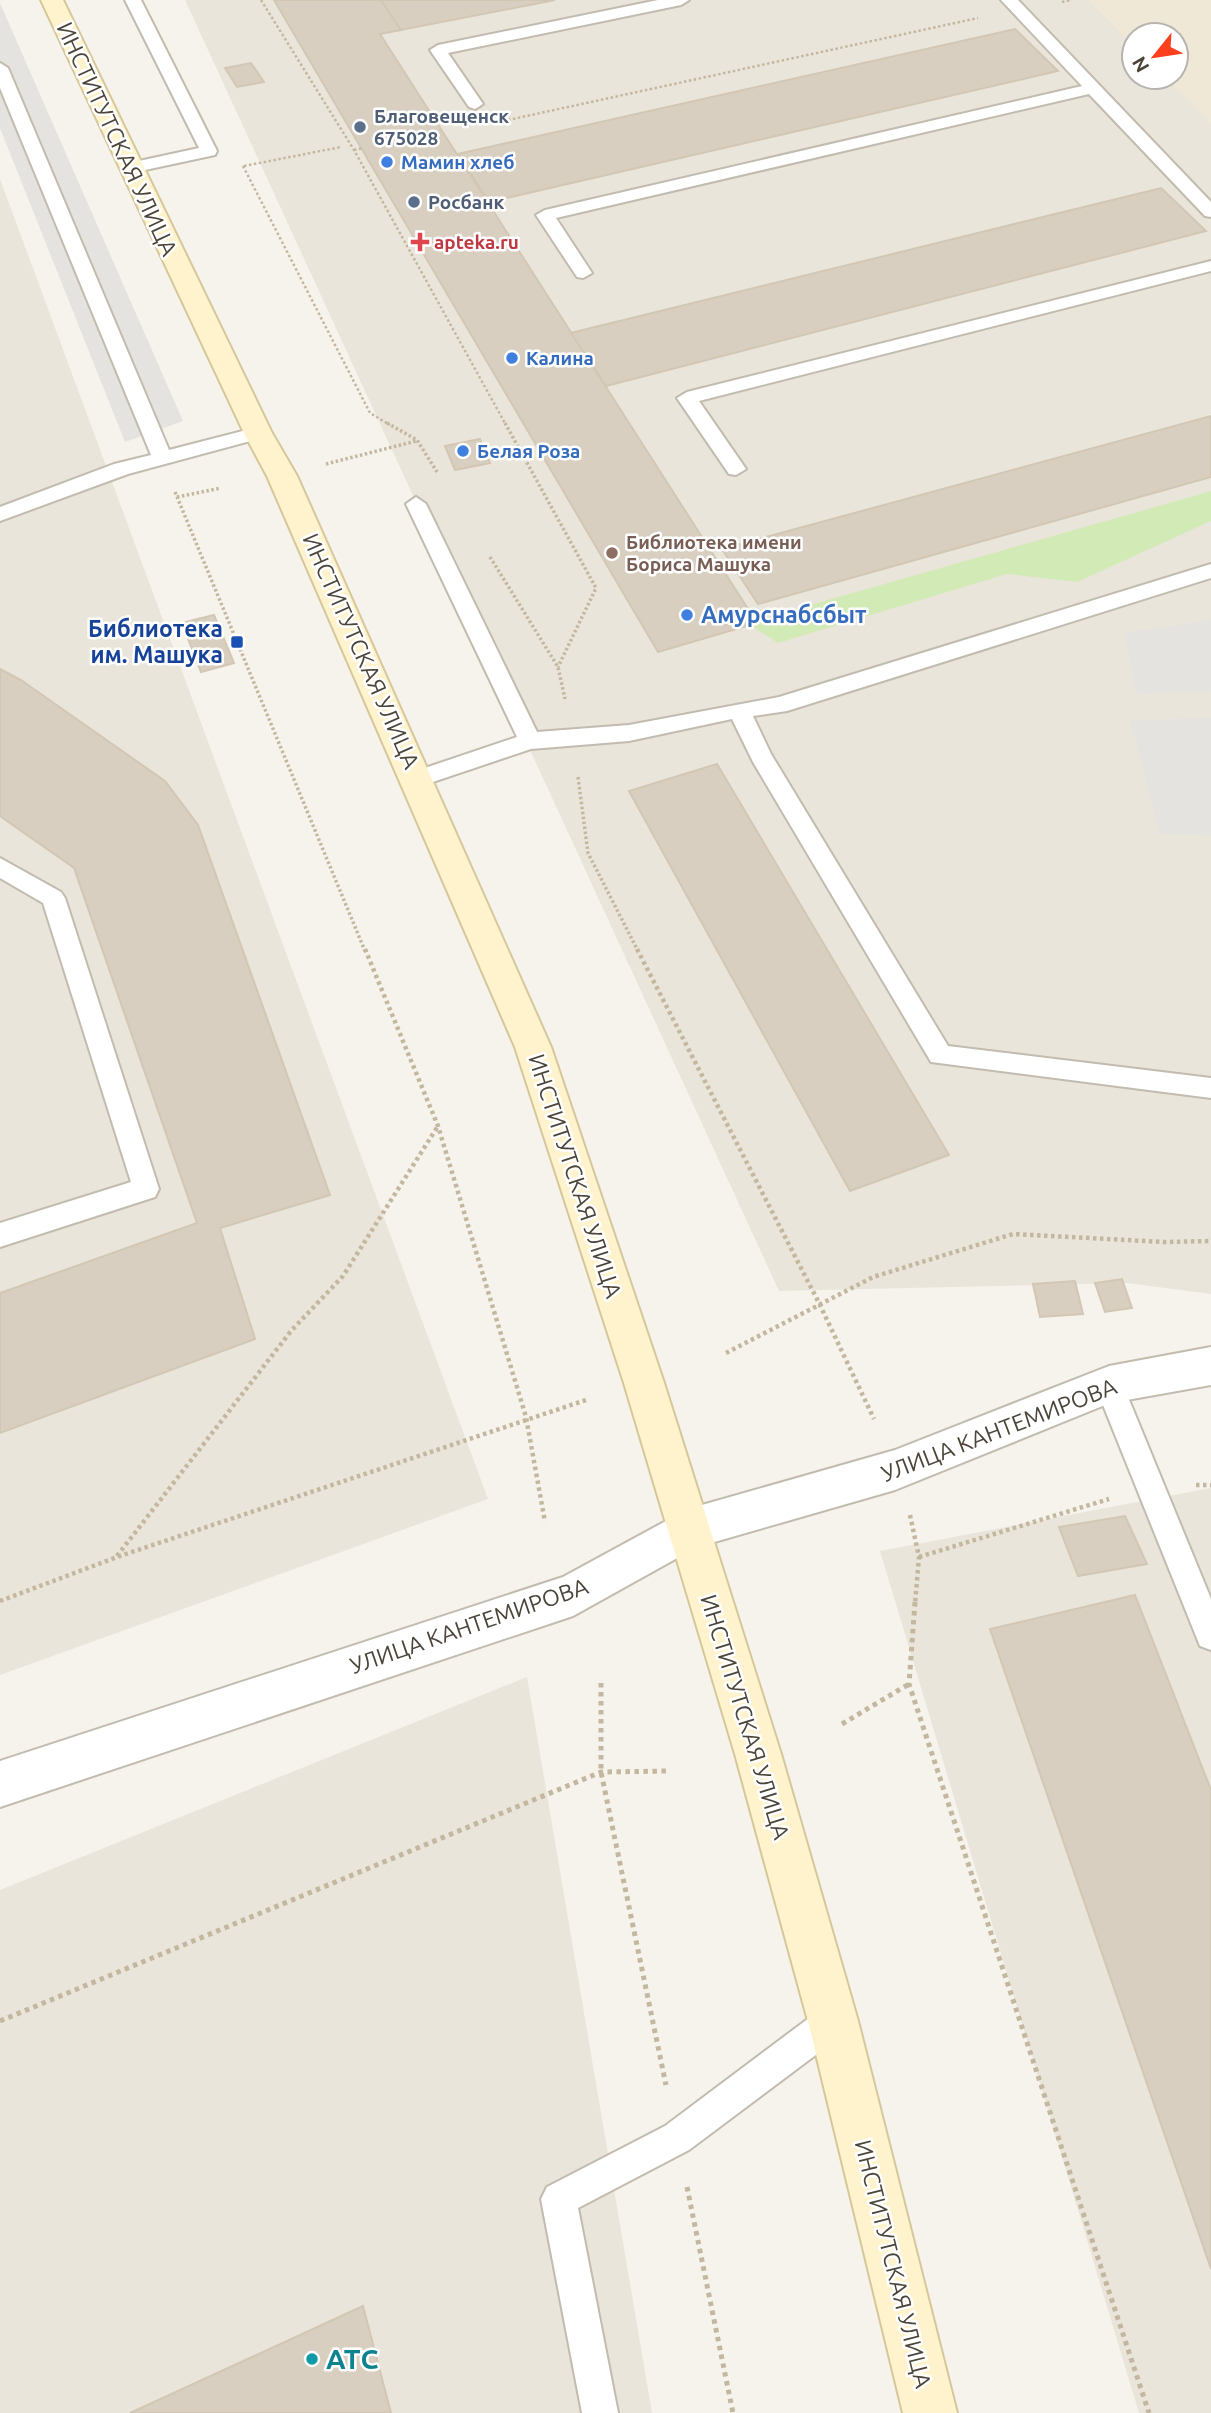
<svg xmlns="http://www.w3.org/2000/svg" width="1211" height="2413" font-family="Ubuntu,sans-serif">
  <rect width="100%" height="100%" fill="#f6f3ec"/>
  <g fill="#eae5da" fill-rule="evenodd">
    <path d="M185 0H1211V1294L1127 1283 779 1291ZM1134 35H1176V77H1134Z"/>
    <path d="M0 179 488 1499 0 1675Z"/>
    <path d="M1211 1488V2413H1139L880 1551Z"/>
    <path d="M527 1677 652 2413H0V1890Z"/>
  </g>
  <path fill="#efe8d6" d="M1088 0H1211V124L1164 77H1176V35H1134V47Z"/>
  <path fill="#d2eab5" d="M1211 491V521L1077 582 1007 574 778 643 747 623Z"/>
  <g fill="#e5e3e0">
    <path d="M0 3 183 421 125 442 0 128Z"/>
    <path d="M1211 620V691L1137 694 1124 633Z"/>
    <path d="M1211 718V835L1160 834 1130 720Z"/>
  </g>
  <g fill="#d8cfc1" stroke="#d3c7b4" stroke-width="2">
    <path d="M274 0H381L401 30 380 34 757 623 658 652Z"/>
    <path d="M381 0H555L401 30Z"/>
    <path d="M1015 29 1058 71 489 202 458 154Z"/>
    <path d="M251 63 264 82 237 87 225 68Z"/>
    <path d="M1161 188 1206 231 606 386 571 333Z"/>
    <path d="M1211 416V477L758 604 722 549Z"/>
    <path d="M480 439 490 463 455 470 445 446Z"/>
    <path d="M214 615 234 663 201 672 182 623Z"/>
    <path d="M0 669 21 680 165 781 198 825 330 1195 220 1228 255 1339 0 1433V1293L197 1223 74 868 0 816Z"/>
    <path d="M717 764 949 1155 850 1191 629 791Z"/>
    <path d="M1122 1279 1132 1308 1105 1312 1095 1283Z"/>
    <path d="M1075 1281 1083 1314 1040 1317 1033 1284Z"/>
    <path d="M1125 1516 1147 1564 1078 1576 1059 1527Z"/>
    <path d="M1135 1595 1211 1790V2269L990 1629Z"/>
    <path d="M363 2306 391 2413H130Z"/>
  </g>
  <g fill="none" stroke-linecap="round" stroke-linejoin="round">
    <defs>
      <g id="lane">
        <path d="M125 0H141L217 151 215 155 131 173 122 168 125 164 199 148Z"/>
        <path d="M658 0H689L681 5 448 53 483 104 475 109 469 107 430 50 438 45Z"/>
        <path d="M1001 0H1018L1211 202V217L1205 216 1089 94 556 218 592 273 583 278 577 277 536 215 545 210 1082 86Z"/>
        <path d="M0 63 8 68 169 450 258 427 265 429 268 433 265 437 128 474 0 521V507L114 464 151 455 0 88Z"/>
        <path d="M1211 261V271L699 401 746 469 736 475 729 474 677 398 687 392Z"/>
        <path d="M416 497 426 504 537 732 629 725 779 697 1211 564V578L787 711 753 716 771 754 948 1046 1211 1078V1098L931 1062 753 762 732 719 629 741 531 749 418 787 410 785 407 779 410 773 517 737 406 504Z"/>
        <path d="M0 858 61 892 65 898 159 1189 155 1197 0 1247V1223L131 1182 43 903 0 878Z"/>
        <path d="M1109 1372 1119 1376 1123 1385 1211 1599V1650L1200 1646 1095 1385 1099 1376Z"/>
        <path d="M833 2004 845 2009 850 2021 845 2033 689 2150 578 2208 618 2413H582L541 2199 547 2187 665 2126 821 2009Z"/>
      </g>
      <path id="street" d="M1211 1347V1385L1110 1403 895 1490 697 1547 573 1616 0 1807V1761L563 1577 688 1509 895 1450 1109 1366Z"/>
      <path id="secondary" d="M41 0H63L272 433 297 476 551 1047 664 1383 781 1754 858 2021 957 2413H903L808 2021 735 1754 624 1383 515 1047 267 476 244 433Z"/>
    </defs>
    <use href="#lane" stroke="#c2bbae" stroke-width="4"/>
    <use href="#street" stroke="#c2bbae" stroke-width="4"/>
    <use href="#secondary" stroke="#d6c79b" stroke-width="4"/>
    <g stroke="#c4b79f" stroke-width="2.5" stroke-dasharray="2.5 2.5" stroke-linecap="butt">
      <path d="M261 0 354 150 506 425"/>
      <path d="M1062 2 1072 0"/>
      <path d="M508 120 978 18"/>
      <path d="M354 150 363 148"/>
      <path d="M243 166 370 413 390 425"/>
      <path d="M244 166 341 147"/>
    </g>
    <g stroke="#c4b79f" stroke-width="3.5" stroke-dasharray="2.5 2.5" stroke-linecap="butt">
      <path d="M387 423 417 440 437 472"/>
      <path d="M505 423 596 588 558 667"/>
      <path d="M326 464 416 441"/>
      <path d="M175 492 365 951"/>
      <path d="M177 497 221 488"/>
      <path d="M490 557 558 667 565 699"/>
      <path d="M578 777 588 853 638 951"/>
    </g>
    <g stroke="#c4b79f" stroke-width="4.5" stroke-dasharray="3.5 3.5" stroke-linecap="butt">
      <path d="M365 949 438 1126 526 1417 545 1522"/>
      <path d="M637 949 819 1303 874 1419"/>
      <path d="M726 1353 873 1277 1013 1234 1164 1242 1211 1241"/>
      <path d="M1196 1485H1211"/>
      <path d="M910 1515 919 1557 915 1604"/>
      <path d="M117 1556 291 1331 343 1276 438 1126"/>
      <path d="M919 1557 1109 1499"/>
      <path d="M0 1601 117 1557 586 1400"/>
    </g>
    <g stroke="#c4b79f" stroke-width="5" stroke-dasharray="4.5 4.5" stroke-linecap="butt">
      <path d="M915 1602 909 1684 1149 2413"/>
      <path d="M601 1683V1772L666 2085"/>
      <path d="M842 1724 909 1684"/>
      <path d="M0 2021 601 1772 669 1771"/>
      <path d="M687 2187 733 2413"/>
    </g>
    <use href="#lane" fill="#fff" fill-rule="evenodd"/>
    <use href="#street" fill="#fff" fill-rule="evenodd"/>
    <use href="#secondary" fill="#fff3cd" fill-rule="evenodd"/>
  </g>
  <g fill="#5c6f8a" stroke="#fff" stroke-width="2.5">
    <circle cx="360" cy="127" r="7"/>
    <circle cx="414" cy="202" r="7"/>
  </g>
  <g fill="#3f7fe0" stroke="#fff" stroke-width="2.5">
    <circle cx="387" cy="162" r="7"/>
    <circle cx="512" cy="358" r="7"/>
    <circle cx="463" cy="451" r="7"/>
    <circle cx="687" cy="615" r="7"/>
  </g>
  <path fill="#e0444e" stroke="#fff" stroke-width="2.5" d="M416.5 231.5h7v7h7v7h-7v7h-7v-7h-7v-7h7z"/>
  <circle fill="#8d6e63" stroke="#fff" stroke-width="2.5" cx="612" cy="553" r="7"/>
  <rect fill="#1a4fb4" stroke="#fff" stroke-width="2.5" x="230" y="635" width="14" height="14" rx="3.5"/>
  <circle fill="#0f9aa8" stroke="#fff" stroke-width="2.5" cx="312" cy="2359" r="7"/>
  <g text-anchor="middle" stroke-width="5" stroke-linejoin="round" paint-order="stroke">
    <g font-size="19" font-weight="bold" fill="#4e5e75" stroke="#fff" text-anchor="start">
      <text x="374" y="123">Благовещенск<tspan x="374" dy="22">675028</tspan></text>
      <text x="428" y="209">Росбанк</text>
    </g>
    <g font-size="19" font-weight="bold" fill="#366cbe" stroke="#fff" text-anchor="start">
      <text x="401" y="169">Мамин хлеб</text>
      <text x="526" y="365">Калина</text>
      <text x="477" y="458">Белая Роза</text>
    </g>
    <g font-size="19" font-weight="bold" fill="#be3a42" stroke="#fff" text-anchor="start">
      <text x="434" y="249">apteka.ru</text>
    </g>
    <g font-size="19" font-weight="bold" fill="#785e54" stroke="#fff" text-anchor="start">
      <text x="626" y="549">Библиотека имени<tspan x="626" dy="22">Бориса Машука</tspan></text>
    </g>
    <g font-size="23" fill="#4b4439" stroke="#fff">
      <text transform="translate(117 139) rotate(65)" y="8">ИНСТИТУТСКАЯ УЛИЦА</text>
      <text transform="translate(361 651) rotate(66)" y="8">ИНСТИТУТСКАЯ УЛИЦА</text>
      <text transform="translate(575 1176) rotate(72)" y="8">ИНСТИТУТСКАЯ УЛИЦА</text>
      <text transform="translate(999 1430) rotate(-21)" y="8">УЛИЦА КАНТЕМИРОВА</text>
      <text transform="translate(469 1626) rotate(-19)" y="8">УЛИЦА КАНТЕМИРОВА</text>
      <text transform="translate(745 1717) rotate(73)" y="8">ИНСТИТУТСКАЯ УЛИЦА</text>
      <text transform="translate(893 2264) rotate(76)" y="8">ИНСТИТУТСКАЯ УЛИЦА</text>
    </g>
    <g font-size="23" font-weight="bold" fill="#366cbe" stroke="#fff" text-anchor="start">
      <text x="701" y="623">Амурснабсбыт</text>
    </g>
    <g font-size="23" font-weight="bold" fill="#164399" stroke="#fff" text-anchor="end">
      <text x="223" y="637">Библиотека<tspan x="223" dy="26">им. Машука</tspan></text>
    </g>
    <g font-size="28" font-weight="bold" fill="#0d838f" stroke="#fff" text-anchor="start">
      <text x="326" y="2369">АТС</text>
    </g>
  </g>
  <g transform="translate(1155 56) rotate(240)"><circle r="33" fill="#ffffff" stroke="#b7b4b0" stroke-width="2"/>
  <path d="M0-5L12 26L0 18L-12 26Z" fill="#fc3f1d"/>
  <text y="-10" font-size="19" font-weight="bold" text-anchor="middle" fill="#4b4439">N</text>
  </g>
</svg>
